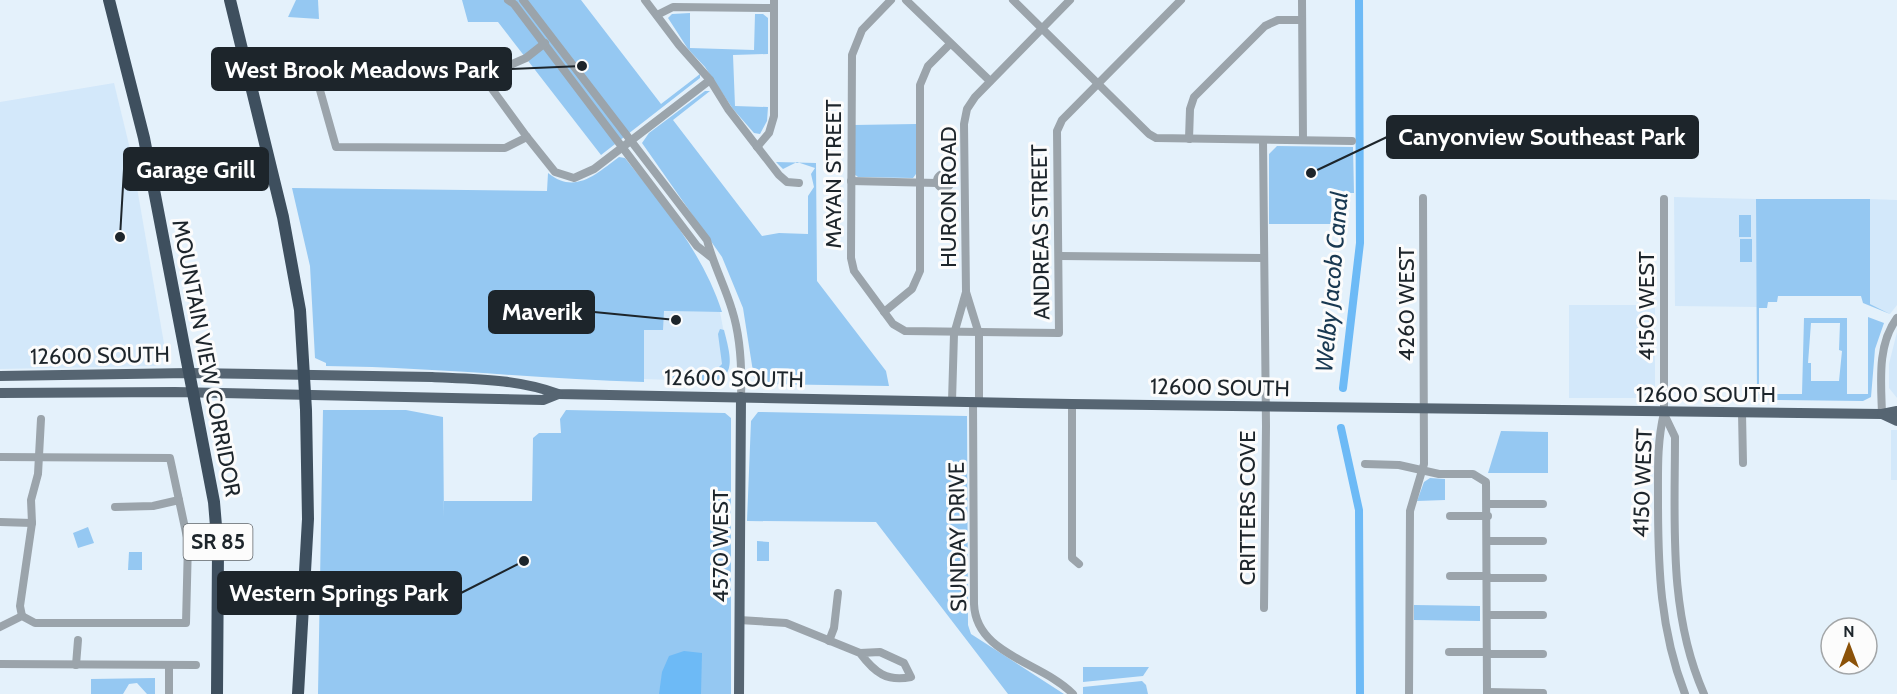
<svg xmlns="http://www.w3.org/2000/svg" width="1897" height="694" font-family="Cabin,sans-serif">
  <rect width="100%" height="100%" fill="#e4f1fb"/>
  <g fill="#d3e8fa">
    <path d="M114 83 131 153 166 355 155 366 0 369V102Z"/>
    <path d="M1674 197 1756 199 1757 307 1675 306Z"/>
    <path d="M1870 199 1897 200V305L1890 314 1870 304Z"/>
    <path d="M1569 305H1655V389L1652 395 1642 398H1569Z"/>
    <path d="M644 311 720 312 729 360 727 375 697 381 644 379Z"/>
    <path d="M1897 332V398L1889 388V364Z"/>
    <rect x="1891" y="430" width="6" height="50"/>
  </g>
  <g fill="#95c8f2" fill-rule="evenodd">
    <path d="M296 0H318L319 19 288 17Z"/>
    <path d="M462 0H581L661 104 700 74V78L601 155 498 22H468Z"/>
    <path d="M690 13V48L754 50 755 14H763L768 18V54L733 55 735 106 768 107 767 121 760 134 754 133 733 109 705 67 688 49 668 18 672 14Z"/>
    <path d="M705 91H710L673 120 762 236 779 233 808 234V196L814 187 811 174 815 168 797 162 783 169 776 162 816 163 817 281 886 371 889 386 764 384 754 378 743 308 722 257 642 143 649 133Z"/>
    <path d="M916 124V174L913 178 858 177 854 174V125Z"/>
    <path d="M1277 146 1353 147 1354 193H1331L1332 224H1269V154Z"/>
    <path d="M619 157 625 158C663 206 703 253 722 312L664 311 663 330H644V382C538 379 433 367 326 366V363L315 358 310 266 292 188 547 191 548 173C575 195 596 174 619 157Z"/>
    <path d="M1756 199H1870V304L1890 314 1863 303 1861 296H1778L1777 302H1768L1767 308H1759V394H1765V400H1757Z"/>
    <rect x="1739" y="215" width="12" height="22"/>
    <rect x="1740" y="239" width="12" height="23"/>
    <path d="M1868 317 1884 323 1875 349 1871 397 1863 401 1773 400V394H1802L1804 318H1847V394H1868ZM1811 323H1840L1839 350 1842 351 1839 381H1811V363H1808Z"/>
    <path d="M720 329 724 330C732 361 738 383 698 383 687 382 675 384 665 381L666 373H713L722 364 718 334Z"/>
    <path d="M323 410H406L443 417 444 518V501H532L533 438 539 433H561L560 419 566 410 725 413 731 418V694H318Z"/>
    <path d="M758 412 967 416 968 625 971 634 1064 694H1008L876 522 747 521 751 421Z"/>
    <path d="M1501 431 1548 432V473H1488Z"/>
    <path d="M1430 478 1445 479V500L1417 501 1424 482Z"/>
    <path d="M88 527 94 543 78 548 73 533Z"/>
    <path d="M757 541 769 542V561H757Z"/>
    <path d="M129 552H142V570H128Z"/>
    <path d="M1414 605 1480 606V621L1414 620Z"/>
    <path d="M1083 667H1149L1143 676 1083 682Z"/>
    <path d="M155 678V694H147L137 683 129 684 123 694H91V679Z"/>
    <path d="M1142 681 1146 685 1148 694H1083V687Z"/>
  </g>
  <path fill="#6dbaf6" d="M684 651 702 653 701 694H659L662 672 669 656Z"/>
  <g fill="none" stroke-linecap="round" stroke-linejoin="round">
    <g stroke="#6dbaf6" stroke-width="8">
      <path d="M1343 388 1360 243 1359 0"/>
      <path d="M1341 428 1359 510 1360 694"/>
    </g>
    <g stroke="#9ba4ab" stroke-width="8">
      <path d="M508 0 514 4 697 246 711 257"/>
      <path d="M523 0 707 240C713 264 725 286 732 310 741 338 742 368 741 397"/>
      <path d="M645 0 679 45 710 80 728 109 779 175 787 182 799 183"/>
      <path d="M891 0 862 30 852 55 851 258 854 271 893 324 905 331 1059 333 1057 131 1062 120 1181 0"/>
      <path d="M906 0 990 81"/>
      <path d="M1013 0 1149 134 1156 138 1352 141"/>
      <path d="M1302 0 1303 140"/>
      <path d="M657 15 673 7 774 8"/>
      <path d="M488 65 492 89 527 137 555 172 574 178 594 169 710 80"/>
      <path d="M527 137 505 148 336 147 316 76 317 66 327 64 510 65 526 58 545 43"/>
      <path d="M1189 139 1190 109 1194 97 1265 26 1278 20H1302"/>
      <path d="M1263 140 1266 426 1264 608"/>
      <path d="M757 147 769 133 774 116V0"/>
      <circle cx="944" cy="181" r="7"/>
      <path d="M851 181 937 183"/>
      <path d="M1664 199V413C1657 442 1658 470 1658 500 1658 568 1660 630 1685 694"/>
      <path d="M1060 256 1263 258"/>
      <path d="M884 312 912 289 920 271V85L928 66 950 44"/>
      <path d="M952 401 954 334 966 292"/>
      <path d="M973 401 974 604C976 655 1042 662 1073 694"/>
      <path d="M979 402V334L966 292 964 124 967 109 975 97 1070 0"/>
      <path d="M1072 404V558L1079 564"/>
      <path d="M1742 413 1743 463"/>
      <path d="M1664 414 1675 437C1675 523 1668 613 1704 694"/>
      <path d="M1882 414C1881 381 1877 345 1897 318"/>
      <path d="M0 457 170 458 188 542 186 623H35L22 616 0 627"/>
      <path d="M1365 464 1399 465 1439 474H1473L1486 482 1487 694"/>
      <path d="M1488 504H1543"/>
      <path d="M115 507 153 506 179 500"/>
      <path d="M1450 516H1488"/>
      <path d="M0 522 32 523"/>
      <path d="M1488 541H1543"/>
      <path d="M1450 576H1487"/>
      <path d="M1487 578H1543"/>
      <path d="M1487 615H1543"/>
      <path d="M22 616 20 606 32 523 31 500 38 474 41 419"/>
      <path d="M739 620 786 623 860 653 880 652 904 663 911 677C887 682 875 673 860 653"/>
      <path d="M829 641 834 628 838 593"/>
      <path d="M1449 652H1487"/>
      <path d="M1487 654H1543"/>
      <path d="M0 664 196 665"/>
      <path d="M76 665 78 640"/>
      <path d="M169 666V694"/>
      <path d="M1487 692 1543 693"/>
      <path d="M1409 694 1410 511 1424 464 1423 198"/>
    </g>
    <g stroke="#566572" stroke-width="10">
      <path d="M0 376 189 373 432 377C473 379 519 379 558 394L1072 404 1882 414 1897 411"/>
      <path d="M0 393 175 392 543 400 558 394"/>
      <path d="M1882 414 1897 421"/>
      <path d="M739 694 741 397"/>
    </g>
    <g stroke="#3e4f5e" stroke-width="12">
      <path d="M109 0 144 138 214 502 218 550 217 694"/>
      <path d="M230 0 283 217 300 310 306 410 308 519 298 694"/>
    </g>
  </g>
  <g text-anchor="middle" stroke-width="6" stroke-linejoin="round" paint-order="stroke">
    <rect fill="#fcfcfc" stroke="#60666a" stroke-width="1.5" x="183.5" y="524" width="69" height="36" rx="4.5"/>
    <g font-size="21" font-weight="bold" fill="#1d252b">
      <text x="218" y="549">SR 85</text>
    </g>
    <g font-size="22" fill="#1d252b" stroke="#fcfcfc">
      <text transform="translate(833 174) rotate(-90)" y="8">MAYAN STREET</text>
      <text transform="translate(948 197) rotate(-90)" y="8">HURON ROAD</text>
      <text transform="translate(1040 232) rotate(-91)" y="8">ANDREAS STREET</text>
      <text transform="translate(1406 304) rotate(-90)" y="8">4260 WEST</text>
      <text transform="translate(1646 306) rotate(-90)" y="8">4150 WEST</text>
      <text transform="translate(100 355) rotate(-1)" y="8">12600 SOUTH</text>
      <text transform="translate(207 358) rotate(79)" y="8">MOUNTAIN VIEW CORRIDOR</text>
      <text transform="translate(734 378) rotate(1)" y="8">12600 SOUTH</text>
      <text transform="translate(1220 387) rotate(1)" y="8">12600 SOUTH</text>
      <text x="1706" y="402">12600 SOUTH</text>
      <text transform="translate(1642 483) rotate(-88)" y="8">4150 WEST</text>
      <text transform="translate(1247 508) rotate(-90)" y="8">CRITTERS COVE</text>
      <text transform="translate(957 537) rotate(-91)" y="8">SUNDAY DRIVE</text>
      <text transform="translate(720 546) rotate(-90)" y="8">4570 WEST</text>
    </g>
    <g font-size="24" font-style="italic" fill="#183851" stroke="#fcfcfc">
      <text transform="translate(1332 282) rotate(-85)" y="8">Welby Jacob Canal</text>
    </g>
  </g>
  <path fill="none" stroke="#1d252b" stroke-width="2" d="M582 66L511 69M1311 173L1387 137M120 237L124 169M676 320L594 312M524 561L461 593"/>
  <g fill="#1d252b" stroke="#fcfcfc" stroke-width="2">
    <circle cx="582" cy="66" r="6"/>
    <circle cx="1311" cy="173" r="6"/>
    <circle cx="120" cy="237" r="6"/>
    <circle cx="676" cy="320" r="6"/>
    <circle cx="524" cy="561" r="6"/>
  </g>
  <g fill="#1d252b" stroke="#1d252b" stroke-width="2">
    <rect x="212" y="48" width="299" height="42" rx="6"/>
    <rect x="1387" y="116" width="311" height="42" rx="6"/>
    <rect x="124" y="148" width="144" height="42" rx="6"/>
    <rect x="489" y="291" width="105" height="42" rx="6"/>
    <rect x="218" y="572" width="243" height="42" rx="6"/>
  </g>
  <g font-size="24" text-anchor="middle" font-weight="bold" fill="#fff">
    <text x="362" y="78">West Brook Meadows Park</text>
    <text x="1542" y="145">Canyonview Southeast Park</text>
    <text x="196" y="178">Garage Grill</text>
    <text x="542" y="320">Maverik</text>
    <text x="339" y="601">Western Springs Park</text>
  </g>
  <g transform="translate(1849 646)"><circle r="28" fill="#fcfcfc" stroke="#a3a6a8" stroke-width="1.5"/>
  <path d="M0-4.5L10 22L0 15L-10 22Z" fill="#8b5209"/>
  <text y="-9" font-size="16" font-weight="bold" text-anchor="middle" fill="#1d252b">N</text>
  </g>
</svg>
